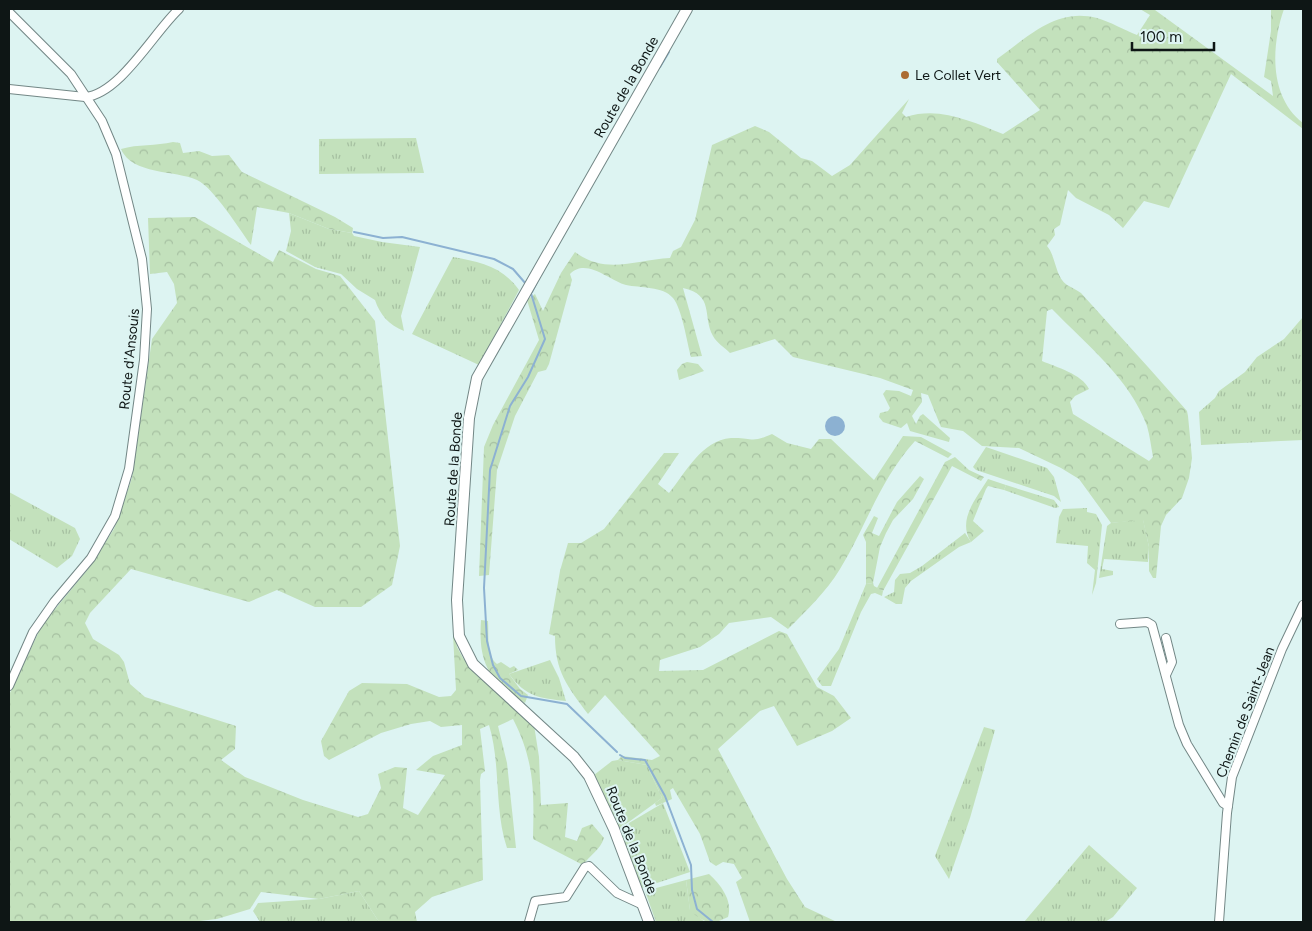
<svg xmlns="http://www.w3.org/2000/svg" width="1312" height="931" font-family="Figtree,sans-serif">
  <defs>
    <pattern id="grass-tufts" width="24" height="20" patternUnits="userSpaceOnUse" patternTransform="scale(1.25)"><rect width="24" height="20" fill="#c3e1bc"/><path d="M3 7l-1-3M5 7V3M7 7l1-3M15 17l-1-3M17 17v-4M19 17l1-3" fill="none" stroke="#a6c0a1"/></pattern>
    <pattern id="forest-crowns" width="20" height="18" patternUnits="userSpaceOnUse" patternTransform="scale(1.25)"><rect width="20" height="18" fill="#c3e1bc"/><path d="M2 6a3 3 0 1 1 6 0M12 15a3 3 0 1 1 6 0" fill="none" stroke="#a6c0a1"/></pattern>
  </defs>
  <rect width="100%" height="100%" fill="#ddf4f2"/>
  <g fill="url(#grass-tufts)">
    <path d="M416 138 424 173 319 174V139Z"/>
    <path d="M289 213 329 229 352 233 354 236 382 242 420 247 401 316 404 331C389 325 380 315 375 300L357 289 341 274 315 267 286 251 291 231Z"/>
    <path d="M453 257C480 262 502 266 519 290L479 365 412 334Z"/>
    <path d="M1303 317V440L1201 445 1199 412 1215 398 1219 391 1245 372 1257 357 1284 339Z"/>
    <path d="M986 447 1047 468 1054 477 1061 502 1054 496 976 470 973 467Z"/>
    <path d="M1006 485 1054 500 1059 507 1055 508 1004 490Z"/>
    <path d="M9 492 75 528 80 539 72 556 57 568 9 539Z"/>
    <path d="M1087 508V512L1096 514 1102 525 1096 583 1092 595 1095 570 1087 563 1088 546 1056 543 1059 517 1063 509Z"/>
    <path d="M1143 519 1149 547 1148 562 1104 559 1102 569 1113 571V575L1099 578 1107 526 1111 523Z"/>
    <path d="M965 533 971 542 959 547 911 581 905 588 902 604H896L884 597 894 592 895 580 900 574 910 573 922 566Z"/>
    <path d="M873 583 874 586 883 591 882 596 875 593 871 594 861 612 831 686H822L817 679 839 649 866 584Z"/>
    <path d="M550 660 559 678 566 701C539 698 526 697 509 674Z"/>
    <path d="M984 727 995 730 970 818 949 879 935 856Z"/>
    <path d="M618 760 647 765 662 798 619 829 594 775 612 761Z"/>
    <path d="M663 803 690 872 642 888 621 836 629 823Z"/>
    <path d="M1089 845 1137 888 1113 917 1105 922H1024Z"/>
    <path d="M686 880 690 910 705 922H656L645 891Z"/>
    <path d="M359 891 379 922H260L253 911 258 903 319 899Z"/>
  </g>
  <g fill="url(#forest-crowns)" fill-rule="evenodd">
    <path d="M1140 9 1155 10 1273 96 1271 81 1264 77 1271 31V9H1284C1271 46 1269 97 1303 123V129L1231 74 1169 208 1144 201 1123 228 1109 215 1076 198 1068 190 1060 225 1054 229 1055 235 1047 246C1056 256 1055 277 1067 285 1072 288 1077 290 1081 293L1148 367 1187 411 1188 416 1192 458 1189 478 1182 498 1166 515 1161 526 1156 578H1153L1149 571V547L1143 520 1111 523 1079 479 1061 468 1019 448 982 446 963 431 941 427 928 395 921 393 922 402 912 416 916 424 920 416 923 414 950 438 949 442 910 431 907 423 901 428 883 422 879 417 880 413 888 411 890 408 883 394 886 390 899 391 911 396 913 390 880 378 793 357 775 339 730 353C725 348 716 342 713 336 702 316 715 295 683 288L702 356 691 357C687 342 682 309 673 298 663 286 640 288 626 285 610 281 586 257 570 274L572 280 549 364 546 370 538 372 515 416 497 470 489 575 479 576 484 447 493 425 539 340 527 300 535 294 543 311 561 273 575 252C605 275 636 260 670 258L673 251 681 247 695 220 712 145 755 126 769 132 801 158 812 161 832 176 850 165 909 99 902 113 906 117C940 106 972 122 1003 134L1040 110 997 62V59C1028 37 1056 7 1097 18 1111 22 1124 30 1137 35L1150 15ZM1052 309C1086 344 1130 379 1147 426 1150 436 1151 447 1153 457L1149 461 1073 414 1070 402 1075 396 1089 389C1082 374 1056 367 1042 361L1047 311Z"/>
    <path d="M173 142 180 143 183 153 199 151 212 156 229 155 242 172 335 217 353 228 352 233 329 229 289 213 257 207 251 245C240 230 213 187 197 180 175 170 132 175 121 149 138 144 156 146 173 142Z"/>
    <path d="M195 217 273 262 279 250 316 269 340 276 375 321 400 546 392 585 361 607H315L277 590 249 602 131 569 90 613 85 623 93 639 119 655 124 662 130 684 145 697 236 726 235 749 221 760 245 777 303 800 358 817 368 814 381 788 378 774 395 767 407 768 403 808 418 815 445 775 416 770 433 756 462 745V725L441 727 430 721 411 724 381 733 329 760 324 756 321 741 349 691 362 683 407 684 439 697 451 696 456 690 453 635H455L457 647 463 658 534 725 539 757 541 805 568 803 565 837 577 841 582 828 592 824 604 838C600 850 590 855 583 865L533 839C534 793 535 762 513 719L498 726 507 763 516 848H507C494 809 501 764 489 725L480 729 485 771 481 774 480 780 483 880 432 897 415 912 417 922H379L359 891 319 899 261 892 250 909 217 919 191 922H9V695L42 625 89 568 114 529 132 478 152 339 177 303 174 284 167 272 150 274 148 218Z"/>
    <path d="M687 362 698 364 704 371 679 380 677 370 682 364Z"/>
    <path d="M772 434 787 443 811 449 819 439H831L874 480 903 436 921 437 952 454 948 458 915 441C879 481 867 525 840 569 826 592 807 610 788 629L771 617 729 623 719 634 700 647 660 660 659 671 703 670 779 631 787 634 817 687 834 696 851 718 832 731 797 746 774 706 760 711 718 749 787 879 805 907 837 922H750L736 882 742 878 734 864 723 862 716 866 710 862 700 834 673 788 670 790 672 799 656 806 655 803 662 798 647 765 618 760 622 756 652 760 660 756 605 695 588 714C567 686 555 671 555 636L549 634 560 571 568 543H581L604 529 664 453H679L658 484 669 493C687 471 701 441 731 438 752 437 750 444 772 434Z"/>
    <path d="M955 457 969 470 984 477 981 481 952 466 883 591 877 588 945 462Z"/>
    <path d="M920 476 924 479 913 499 893 520 886 533 880 547 873 583 866 584V542L863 535 874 516 878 518 872 533 879 536 897 502Z"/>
    <path d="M988 479 1006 485 1004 490 988 486 986 489 973 521 984 531 971 542C957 520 976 499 988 479Z"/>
    <path d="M481 620 488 621C489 635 486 655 497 664L501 662 510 668 514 666 518 670 509 674 520 689 528 695 525 703C489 681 478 664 481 620Z"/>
    <path d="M709 874C720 884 733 900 728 917 710 926 705 923 690 911L686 880Z"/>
  </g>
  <circle fill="#8cb1d2" cx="835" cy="426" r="10"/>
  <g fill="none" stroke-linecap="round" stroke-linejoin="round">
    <g stroke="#8cb1d2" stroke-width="2">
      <path d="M660 67 669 52"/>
      <path d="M354 232 383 238 402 237 494 259 513 269 526 284"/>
      <path d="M530 290 545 339 528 377 510 406 490 470 484 588 487 641 493 665 500 678 521 696 567 704 617 752"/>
      <path d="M532 292 537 282"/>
      <path d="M620 755 625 758 645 760 665 796 691 865 692 890 697 909 713 922"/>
    </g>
    <defs>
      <g id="minor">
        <path d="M9 12 71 74 102 121 116 154 142 259 147 309 144 360 129 469 115 516 91 558 54 602 33 632 9 686"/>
        <path d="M9 89 85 97C120 94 154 32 179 9"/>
        <path d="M1120 624 1147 622 1152 625 1179 725 1187 744 1223 803 1228 806"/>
        <path d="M1166 638 1172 662 1166 675"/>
        <path d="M529 922 535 901 566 897 585 867 589 866 617 893 643 905"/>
        <path d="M1219 922 1227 813 1232 777 1282 649 1303 605"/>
      </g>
      <path id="major" d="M649 922 614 829 589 776 574 757 473 664 459 636 457 600 469 418 477 378 687 9"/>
    </defs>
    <use href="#minor" stroke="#738786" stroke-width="10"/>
    <use href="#major" stroke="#738786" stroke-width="12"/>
    <use href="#minor" stroke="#fff" stroke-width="8"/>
    <use href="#major" stroke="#fff" stroke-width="10"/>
  </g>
  <circle fill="#ab6c33" stroke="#ddf4f2" stroke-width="2" cx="905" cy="75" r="5"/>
  <g text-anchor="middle" stroke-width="4" stroke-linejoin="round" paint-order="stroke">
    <g font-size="14" fill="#0e1615" stroke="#ddf4f2" text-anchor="start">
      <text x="915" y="80">Le Collet Vert</text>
    </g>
    <g font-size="14" fill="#0e1615" stroke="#ddf4f2">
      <text transform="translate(626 87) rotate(-60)" y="5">Route de la Bonde</text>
      <text transform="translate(129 359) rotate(-84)" y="5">Route d'Ansouis</text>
      <text transform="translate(453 469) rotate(-86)" y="5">Route de la Bonde</text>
      <text transform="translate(1245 712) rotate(-69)" y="5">Chemin de Saint-Jean</text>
      <text transform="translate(632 840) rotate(68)" y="5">Route de la Bonde</text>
    </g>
  </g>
  <rect width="1312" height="931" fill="none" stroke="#0e1615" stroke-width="20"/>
  <path d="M1132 42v8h82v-8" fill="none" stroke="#0e1615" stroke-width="2.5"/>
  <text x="1140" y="42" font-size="15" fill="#0e1615" stroke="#ddf4f2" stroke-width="4" paint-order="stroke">100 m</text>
</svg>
